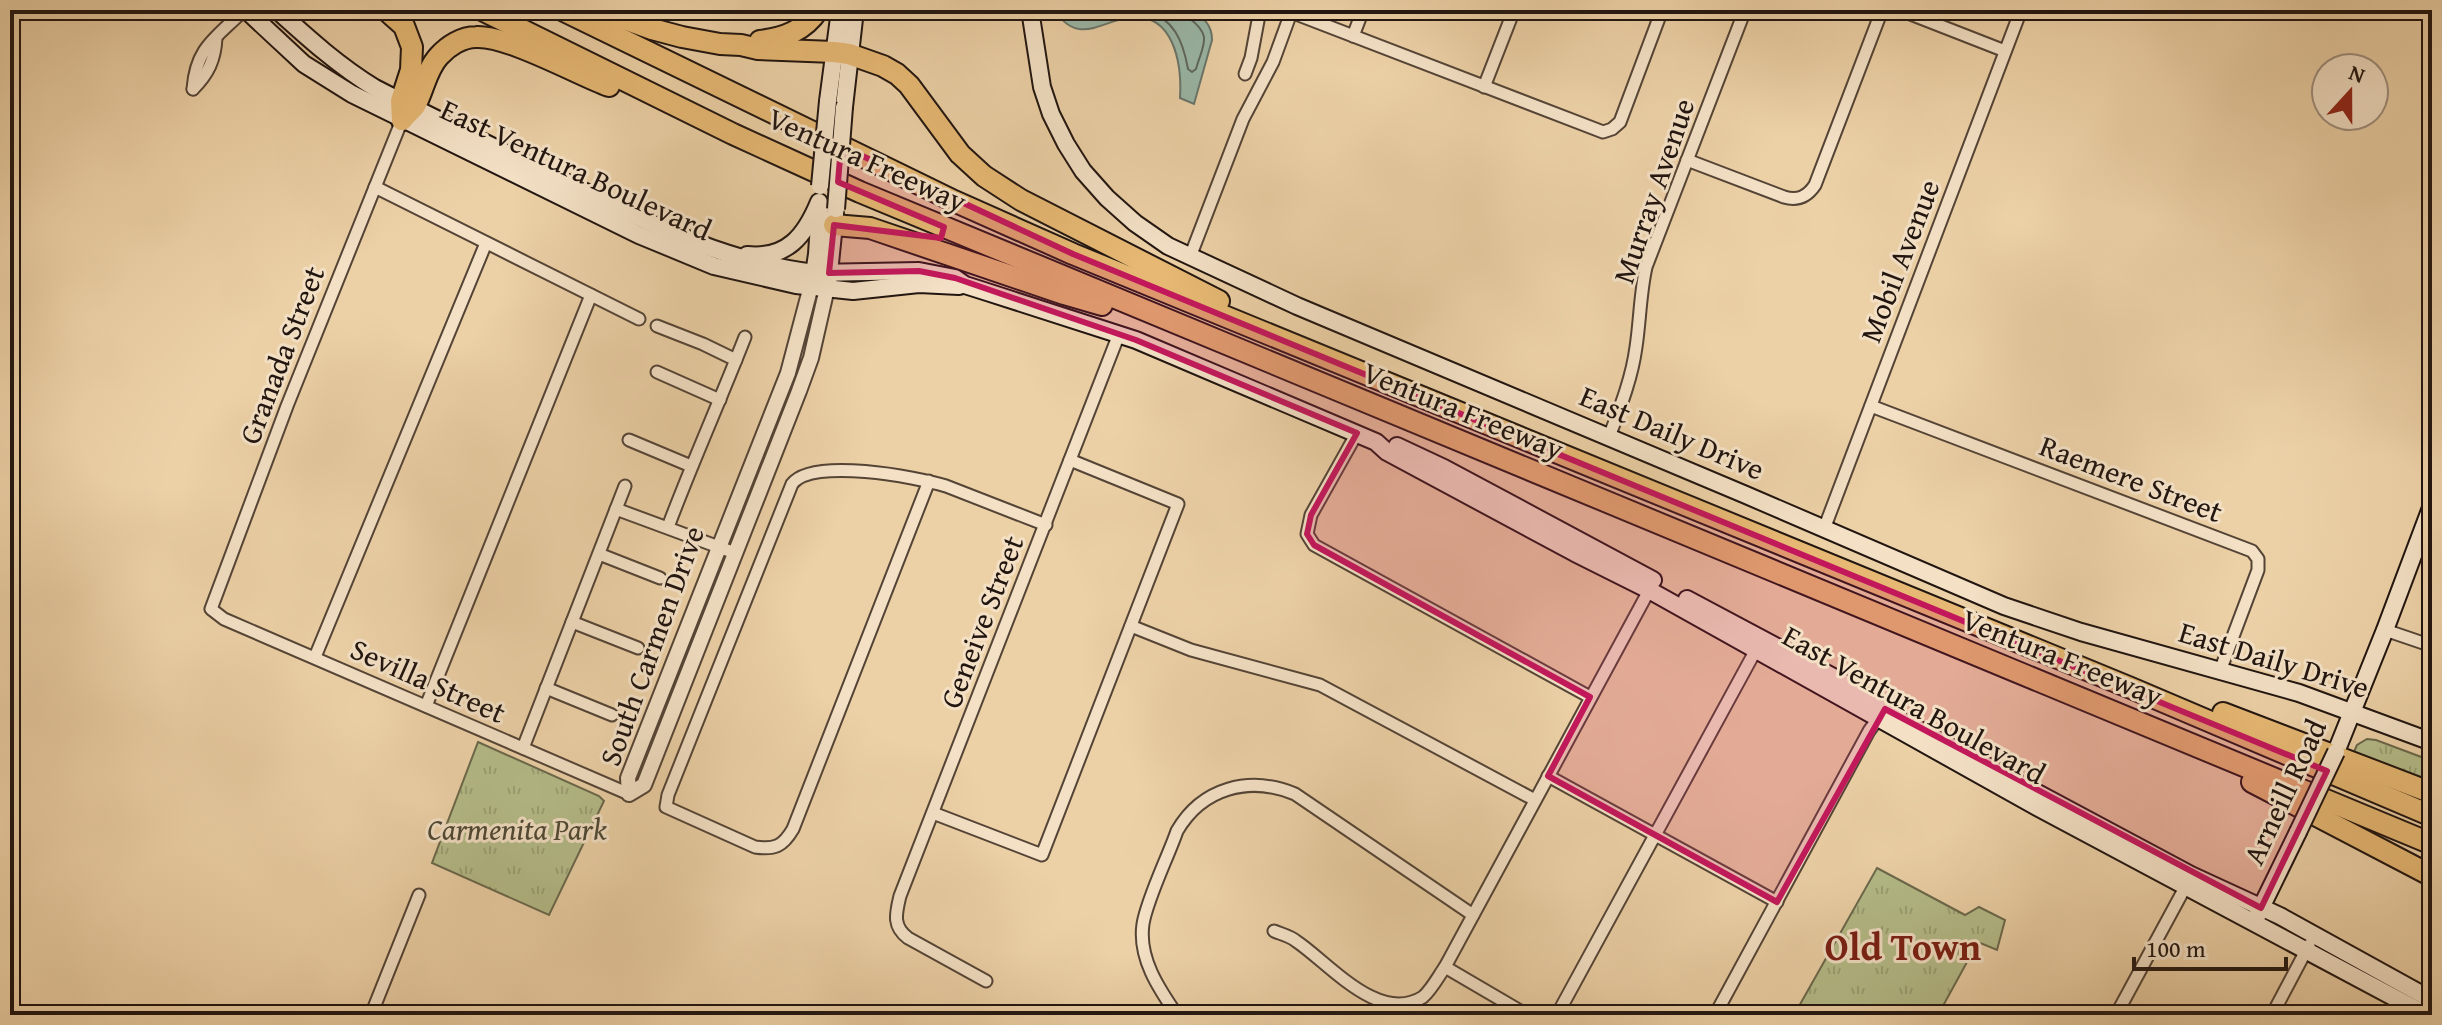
<svg xmlns="http://www.w3.org/2000/svg" width="2442" height="1025" font-family="'Gentium Book Plus',serif">
  <defs>
    <pattern id="grass-tufts" width="24" height="20" patternUnits="userSpaceOnUse" patternTransform="scale(2)"><rect width="24" height="20" fill="#b4bc89"/><path d="M3 7l-1-3M5 7V3M7 7l1-3M15 17l-1-3M17 17v-4M19 17l1-3" fill="none" stroke="#9aa175"/></pattern>
  </defs>
  <rect width="100%" height="100%" fill="#ecd0a6"/>
  <filter id="stains"><feTurbulence type="fractalNoise" baseFrequency=".0025" numOctaves="4"/><feColorMatrix values="0 0 0 0 .2 0 0 0 0 .09 0 0 0 0 .02 0 0 0 .5 -.17"/></filter>
  <radialGradient id="worn" r=".72"><stop offset=".6" stop-color="#630" stop-opacity="0"/><stop offset="1" stop-color="#630" stop-opacity=".3"/></radialGradient>
  <g fill="url(#grass-tufts)" stroke="#6a684c" stroke-width="2">
    <path d="M2367 739 2376 740 2432 761V784L2353 754 2357 745Z"/>
    <path d="M478 742 599 796 604 801 549 915 432 863Z"/>
    <path d="M1877 868 1965 915 1979 907 2005 920 1997 950 1978 942 1938 1015H1794Z"/>
  </g>
  <path fill="#99b7a7" stroke="#69766b" stroke-width="2" d="M1055 10H1190C1203 18 1212 23 1212 40L1194 104 1180 98C1182 64 1174 10 1127 18 1111 20 1096 31 1079 29 1067 27 1061 19 1055 10Z"/>
  <g fill="none" stroke-linecap="round" stroke-linejoin="round">
    <path stroke="#5d665c" stroke-width="2" d="M1144 10C1174 18 1183 41 1188 69L1192 72 1196 69C1203 44 1213 36 1189 18L1187 10"/>
    <defs>
      <g id="minor">
        <path d="M1900 10 2005 51"/>
        <path d="M1291 12 1603 132 1612 129 1620 122 1662 10"/>
        <path d="M1353 36 1363 10"/>
        <path d="M1245 74 1251 58 1260 10"/>
        <path d="M1484 87 1514 10"/>
        <path d="M193 89C196 47 216 38 244 10"/>
        <path d="M193 89C208 74 215 60 216 38"/>
        <path d="M402 120 287 406 211 609 224 619 629 794"/>
        <path d="M1687 160 1784 197C1798 201 1807 197 1815 185L1882 10"/>
        <path d="M375 187 639 319"/>
        <path d="M1190 257 1243 119 1273 62 1292 10"/>
        <path d="M657 326 703 344 736 360"/>
        <path d="M657 372 720 400"/>
        <path d="M1871 406 2252 551 2258 559V570L2220 671"/>
        <path d="M1357 433 1311 515 1307 534 1314 545 1590 697"/>
        <path d="M1609 437C1620 408 1632 378 1636 347 1640 321 1640 294 1646 267L1745 10"/>
        <path d="M629 440 691 466"/>
        <path d="M929 481 793 829C783 846 775 850 755 847L666 807 668 795 792 484C812 457 916 477 946 486L1046 525"/>
        <path d="M616 509 735 553"/>
        <path d="M668 527C692 463 720 401 745 337"/>
        <path d="M1824 529 2021 10"/>
        <path d="M599 554 660 578"/>
        <path d="M572 622 638 648"/>
        <path d="M1131 626 1191 650 1320 685 1535 800"/>
        <path d="M2385 630 2432 646"/>
        <path d="M315 657 486 243"/>
        <path d="M546 688 612 715"/>
        <path d="M426 706 591 295"/>
        <path d="M523 748 625 486"/>
        <path d="M1548 776 1777 902"/>
        <path d="M933 813 1042 855 1178 504 1070 460"/>
        <path d="M1274 931C1281 934 1290 936 1296 941 1329 963 1379 1025 1423 997 1432 989 1438 977 1445 967L1652 585"/>
        <path d="M1445 967 1527 1015"/>
        <path d="M986 981 908 938C892 926 896 913 900 896L1119 334"/>
        <path d="M371 1015 419 895"/>
        <path d="M1177 1015C1159 989 1138 958 1143 924 1147 899 1168 857 1177 831 1202 788 1249 775 1295 794L1473 915"/>
        <path d="M1557 1015 1758 646"/>
        <path d="M1715 1015 1869 731 1882 713"/>
        <path d="M2116 1015 2188 882"/>
        <path d="M2272 1015 2309 945"/>
      </g>
      <path id="tertiary" d="M811 286 788 373 628 778 629 794 644 785 799 391 811 358 827 288"/>
      <g id="secondary">
        <path d="M246 10 304 64 352 94 639 235 714 266 796 285 853 291 919 284 959 286"/>
        <path d="M277 10C309 39 339 66 375 88 435 119 496 148 557 178 641 219 720 262 815 273L919 271 955 278 965 285 984 291 1136 340 1376 442 1387 452 1575 553 1649 590 2037 807 2427 1015"/>
        <path d="M1030 10 1042 87 1051 114 1066 144 1083 171 1107 198 1135 223 1168 246 1297 306 1746 495 2004 606 2081 632 2299 693 2432 742"/>
        <path d="M828 101 840 10"/>
        <path d="M844 107 855 10"/>
        <path d="M747 255C787 259 805 236 819 202"/>
        <path d="M813 281 817 254 820 209"/>
        <path d="M828 283 835 214"/>
        <path d="M1397 446 1444 468 1653 580"/>
        <path d="M1687 599 1839 680 1899 719 1931 736 2191 875 2280 916 2432 1000"/>
        <path d="M2336 752 2385 630 2432 505"/>
        <path d="M2257 916 2298 832"/>
      </g>
      <g id="motorway">
        <path d="M386 10 404 26 412 47 411 70 401 101 402 120"/>
        <path d="M482 10 733 134 860 192 2432 844"/>
        <path d="M562 10 954 201 1073 254 2131 688 2432 816"/>
        <path d="M600 10 652 29 682 37 720 44 741 45 758 49 834 52 849 54 883 66 897 74 909 85 960 154 984 176 1021 200 1219 301"/>
        <path d="M760 41C784 38 804 31 818 10"/>
        <path d="M402 120C406 115 411 111 415 106 424 90 426 70 439 56 448 46 462 37 476 37 507 35 577 74 609 86"/>
        <path d="M834 225 870 228 1064 294 1102 305"/>
        <path d="M2223 713 2432 793"/>
        <path d="M2252 782 2432 876"/>
      </g>
    </defs>
    <use href="#minor" stroke="#544436" stroke-width="15"/>
    <use href="#tertiary" stroke="#544436" stroke-width="18"/>
    <use href="#secondary" stroke="#211510" stroke-width="20"/>
    <use href="#motorway" stroke="#211510" stroke-width="24"/>
    <use href="#minor" stroke="#f3e0c5" stroke-width="11"/>
    <use href="#tertiary" stroke="#f3e0c5" stroke-width="14"/>
    <use href="#secondary" stroke="#f3e0c5" stroke-width="16"/>
    <use href="#motorway" stroke="#e6b873" stroke-width="20"/>
    <defs>
      <g id="secondary-bridge">
        <path d="M820 186 828 101"/>
        <path d="M836 209 844 107"/>
        <path d="M2298 832 2336 752"/>
      </g>
    </defs>
    <use href="#secondary-bridge" stroke="#211510" stroke-width="20" stroke-linecap="butt"/>
    <use href="#secondary-bridge" stroke="#f3e0c5" stroke-width="16"/>
  </g>
  <path fill="#c2185b" fill-opacity="0.2" stroke="#c2185b" stroke-width="6" stroke-linejoin="round" d="M841 146 1073 254 2327 771 2261 908 1885 709 1777 902 1548 776 1590 697 1314 545 1307 534 1311 515 1357 433 1136 340 955 278 919 271 829 273 834 225 941 238 944 227 838 182Z"/>
  <g text-anchor="middle" stroke-width="6" stroke-linejoin="round" paint-order="stroke">
    <g font-size="30" fill="#211510" stroke="#f3e0c5">
      <text transform="translate(867 160) rotate(24)" y="10">Ventura Freeway</text>
      <text transform="translate(576 170) rotate(25)" y="10">East Ventura Boulevard</text>
      <text transform="translate(1654 191) rotate(-71)" y="10">Murray Avenue</text>
      <text transform="translate(1900 261) rotate(-69)" y="10">Mobil Avenue</text>
      <text transform="translate(282 355) rotate(-69)" y="10">Granada Street</text>
      <text transform="translate(1463 411) rotate(22)" y="10">Ventura Freeway</text>
      <text transform="translate(1672 433) rotate(23)" y="10">East Daily Drive</text>
      <text transform="translate(2131 479) rotate(21)" y="10">Raemere Street</text>
      <text transform="translate(982 622) rotate(-69)" y="10">Geneive Street</text>
      <text transform="translate(652 646) rotate(-70)" y="10">South Carmen Drive</text>
      <text transform="translate(2062 658) rotate(22)" y="10">Ventura Freeway</text>
      <text transform="translate(2274 660) rotate(17)" y="10">East Daily Drive</text>
      <text transform="translate(428 681) rotate(24)" y="10">Sevilla Street</text>
      <text transform="translate(1914 705) rotate(29)" y="10">East Ventura Boulevard</text>
      <text transform="translate(2285 792) rotate(-65)" y="10">Arneill Road</text>
    </g>
    <g font-size="30" font-style="italic" fill="#4d4734" stroke="#f3e0c5">
      <text x="517" y="840">Carmenita Park</text>
    </g>
    <g font-size="38" font-weight="bold" fill="#7a1f14" stroke="#f3e0c5">
      <text x="1903" y="960">Old Town</text>
    </g>
  </g>
  <rect width="2442" height="1025" fill="none" stroke="#ecd0a6" stroke-width="40"/>
  <rect x="12" y="12" width="2418" height="1001" fill="none" stroke="#211510" stroke-width="4"/>
  <rect x="20" y="20" width="2402" height="985" fill="none" stroke="#211510" stroke-width="2"/>
  <g transform="translate(2350 92) rotate(21)"><circle r="38" fill="#f3e0c5" stroke="#9f8f7d" stroke-width="2"/>
  <path d="M0-6L14 30L0 20L-14 30Z" fill="#8f2418"/>
  <text y="-12" font-size="22" font-weight="bold" text-anchor="middle" fill="#211510">N</text>
  </g>
  <path d="M2134 957v12h152v-12" fill="none" stroke="#211510" stroke-width="4"/>
  <text x="2146" y="957" font-size="24" fill="#211510" stroke="#f3e0c5" stroke-width="6" paint-order="stroke">100 m</text>
  <rect width="100%" height="100%" filter="url(#stains)"/>
  <rect width="100%" height="100%" fill="url(#worn)"/>
</svg>
